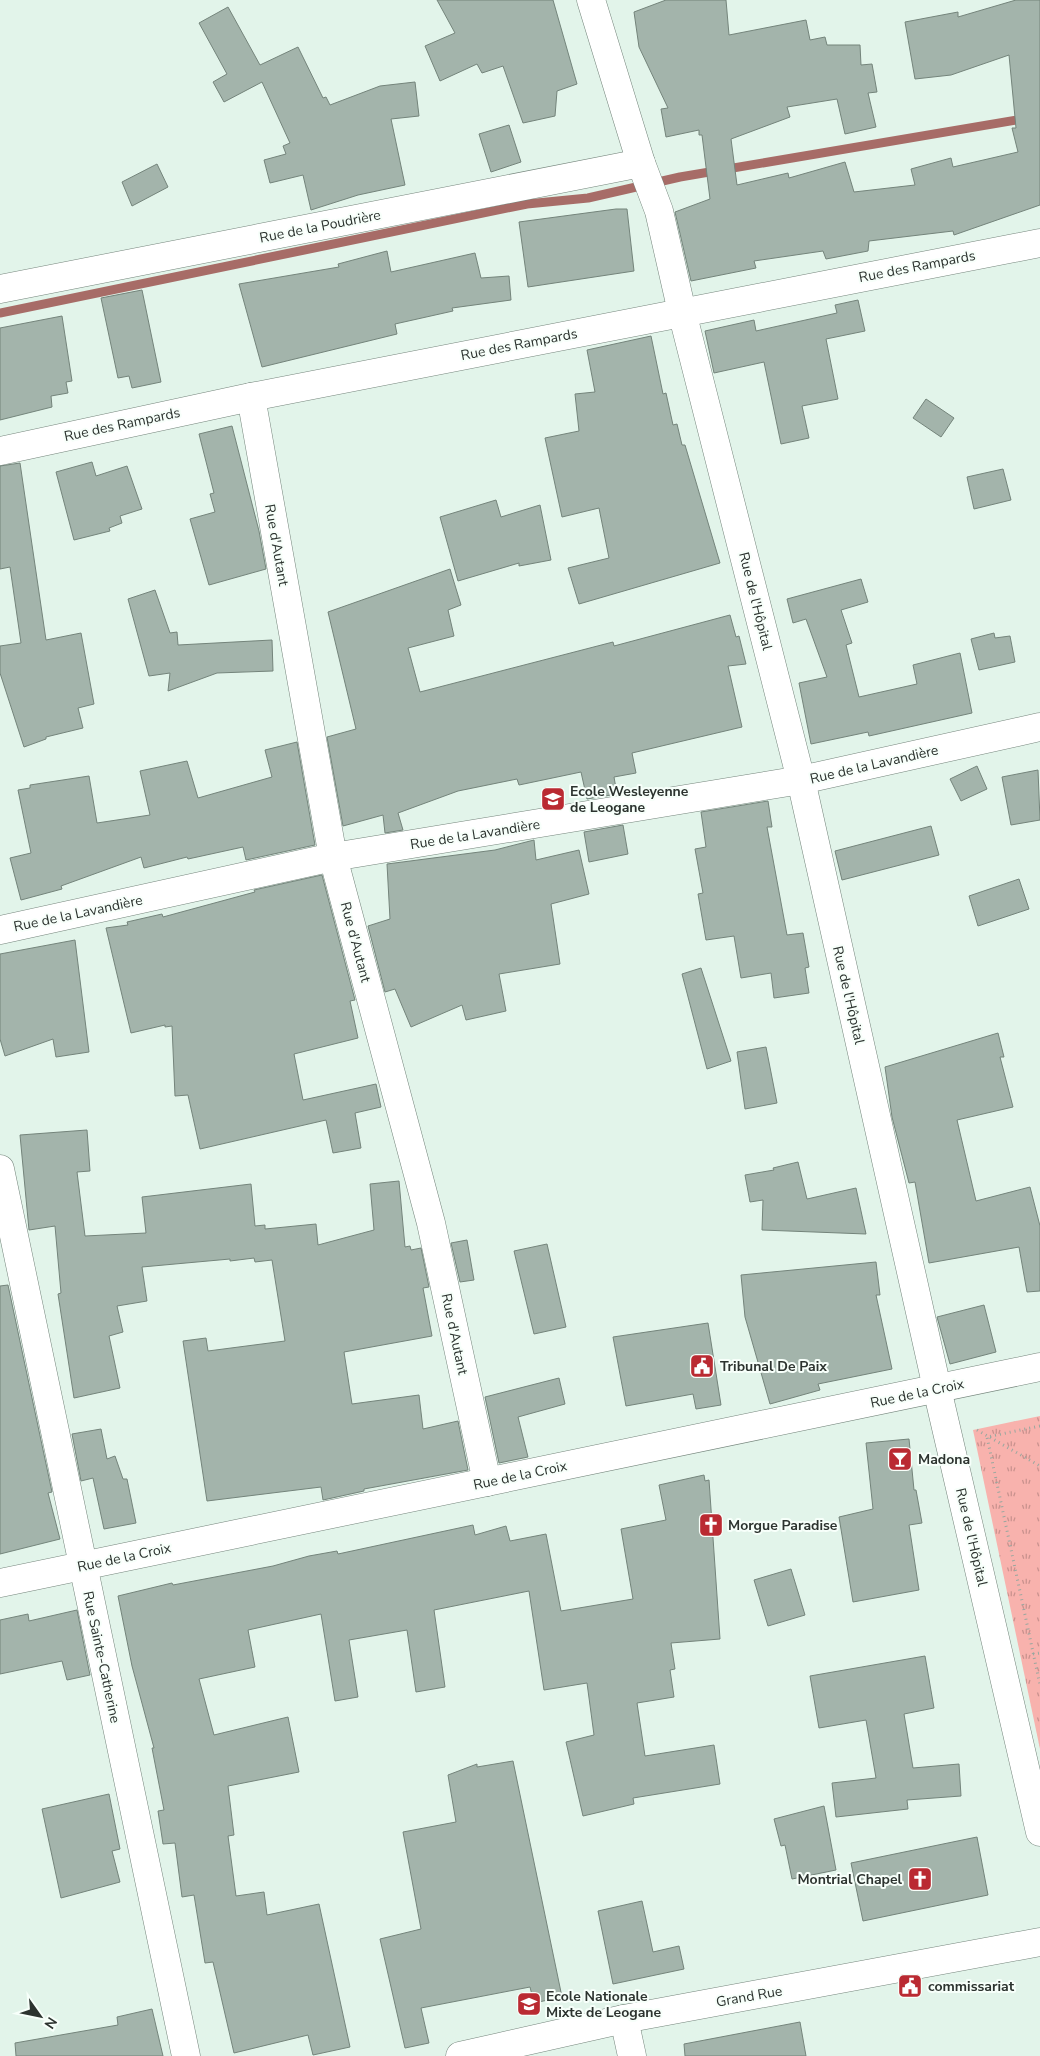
<svg xmlns="http://www.w3.org/2000/svg" width="1040" height="2056" font-family="'Nunito Sans',sans-serif">
  <defs>
    <pattern id="park-tufts" width="24" height="20" patternUnits="userSpaceOnUse" patternTransform="scale(1.25)"><rect width="24" height="20" fill="#f8b2ad"/><path d="M3 7l-1-3M5 7V3M7 7l1-3M15 17l-1-3M17 17v-4M19 17l1-3" fill="none" stroke="#c9918d"/></pattern>
  </defs>
  <rect width="100%" height="100%" fill="#e2f4ea"/>
  <path fill="url(#park-tufts)" d="M1040 1416V1749L973 1430Z"/>
  <g fill="none" stroke-linecap="round" stroke-linejoin="round">
    <path stroke="#a76c67" stroke-width="9" d="M0 313 527 204 588 198 680 177 1040 116"/>
  </g>
  <g fill="#a3b4ab" stroke="#74847b">
    <path d="M437 0H553L577 84 557 91 555 116 523 123 503 66 482 73 477 64 440 81 425 46 455 33Z"/>
    <path d="M666 0H726L729 35 806 20 810 40 825 37 827 45H860L861 65 872 64 877 92 868 93 876 127 845 134 837 99 787 107 790 117 731 139 737 185 788 173 789 178 845 162 854 192 915 185 911 169 951 158 953 167 1018 152 1012 128H1016L1009 55 951 75 915 79 905 22 958 12V17L1016 0H1040V205L954 235 953 231 869 241 868 251 826 259 823 251 754 261 756 268 691 281 675 212 710 199 702 135H699V130L666 137 661 109 668 108 639 47 634 12Z"/>
    <path d="M228 7 260 65 298 47 323 98 326 97 330 105 380 86 415 82 419 116 391 119 405 185 358 195 311 210 303 175 270 183 264 160 286 154 283 146 290 143 262 82 224 102 213 82 227 74 199 23Z"/>
    <path d="M509 125 521 162 491 172 479 134Z"/>
    <path d="M157 164 168 187 132 206 122 182Z"/>
    <path d="M616 209H627L634 271 528 287 519 222Z"/>
    <path d="M387 251 391 272 475 253 481 278 509 276 511 300 452 308 453 311 395 324 397 334 262 367 239 284 339 267 338 264Z"/>
    <path d="M142 290 161 382 132 388 129 376 118 378 101 298Z"/>
    <path d="M858 300 865 331 826 339 838 399 802 406 809 438 781 444 764 362 714 373 705 331 754 320 756 331 837 313 835 305Z"/>
    <path d="M62 316 72 381 66 382 68 393 51 396 52 407 0 420V328Z"/>
    <path d="M651 336 663 394 666 393 673 425 677 424 682 445H685L720 563 579 604 568 568 609 558 599 508 562 517 545 438 579 431 575 394 595 392 587 350Z"/>
    <path d="M926 399 954 418 941 437 913 418Z"/>
    <path d="M232 426 259 531 266 569 209 585 190 519 215 512 210 494 214 493 199 434Z"/>
    <path d="M92 462 96 476 127 466 142 509 120 516 122 523 109 528 110 531 74 540 56 472Z"/>
    <path d="M20 463 46 640 81 633 94 704 78 708 83 728 46 737V739L24 747 0 673V646L21 643 10 567 0 569V466Z"/>
    <path d="M1003 469 1011 500 974 509 967 477Z"/>
    <path d="M496 500 501 517 540 505 551 560 519 566V563L458 581 440 517Z"/>
    <path d="M450 569 461 605 448 610 454 636 408 648 420 692 613 642 614 646 730 615 736 637 739 636 746 664 728 666 742 727 632 753 636 773 614 777 617 794 587 799 581 772 519 785 517 779 458 791 398 813 403 830 385 833 383 815 343 826 327 737 356 729 328 612Z"/>
    <path d="M861 579 868 602 841 610 852 643 846 645 859 697 917 684 913 665 960 653 972 713 869 736 868 732 811 744 799 683 827 677 806 619 793 623 787 599Z"/>
    <path d="M155 590 170 633 177 632 178 645 272 640 273 671 217 673 168 691 170 673 149 676 128 599Z"/>
    <path d="M994 633 995 638 1010 636 1015 662 979 670 971 639Z"/>
    <path d="M297 742 315 845 246 860 243 847 188 859 187 857 144 868 141 857 61 886 62 889 21 900 10 858 31 853 18 790 30 788V785L89 776 97 823 150 815 140 771 187 761 198 798 272 777 265 750Z"/>
    <path d="M977 766 987 789 961 801 950 779Z"/>
    <path d="M1038 770 1040 820 1011 825 1002 777Z"/>
    <path d="M768 801 772 827H767L787 935 803 933 809 967 805 968 809 993 774 998 771 973 741 978 734 936 706 940 698 894 703 893 695 849 706 847 701 812Z"/>
    <path d="M623 825 628 854 589 862 584 832Z"/>
    <path d="M931 826 939 855 842 880 835 851Z"/>
    <path d="M534 840 536 860 579 850 589 894 551 904 560 964 499 974 506 1011 466 1020 462 1005 411 1027 395 989 385 992 368 926 390 919 387 864 495 850Z"/>
    <path d="M322 875 355 1000 350 1001 358 1038 294 1054 303 1100 376 1084 381 1107 355 1113 361 1148 333 1153 326 1120 200 1149 188 1095 175 1096 172 1026 165 1027V1025L131 1033 106 928 128 925 127 922 162 914 163 917 255 892 254 890Z"/>
    <path d="M1019 879 1029 909 978 926 969 896Z"/>
    <path d="M75 940 89 1052 56 1057 53 1039 5 1056 0 1039V954Z"/>
    <path d="M701 968 731 1061 707 1069 682 974Z"/>
    <path d="M998 1033 1004 1057H1000L1013 1107 957 1120 976 1201 1030 1187 1040 1226V1291L1027 1292 1019 1247 929 1263 915 1182 909 1183 892 1117 885 1067Z"/>
    <path d="M766 1047 777 1103 745 1109 737 1052Z"/>
    <path d="M87 1130 90 1171 77 1172 85 1236 146 1233 142 1197 251 1184 255 1226 265 1225V1229L316 1224 318 1245 374 1230 370 1184 399 1181 405 1247 410 1246 411 1250 421 1248 429 1287 423 1288 432 1336 344 1352 352 1404 419 1395 423 1429 458 1421 468 1470 364 1489V1491L323 1500 321 1487 207 1501 183 1341 206 1338 208 1351 285 1341 272 1260 255 1262 254 1258 230 1261V1259L142 1267 147 1301 117 1306 123 1332 109 1336 120 1388 74 1398 58 1294 61 1293 55 1226 29 1230 20 1135Z"/>
    <path d="M798 1162 807 1199 856 1188 866 1234 762 1230 763 1200 750 1202 745 1175 774 1170 773 1168Z"/>
    <path d="M467 1240 474 1280 460 1282 451 1243Z"/>
    <path d="M547 1244 566 1327 534 1334 514 1251Z"/>
    <path d="M876 1262 880 1295H876L892 1369 818 1384 820 1390 770 1404 745 1317 741 1275Z"/>
    <path d="M8 1285 52 1492 48 1493 60 1539 0 1554V1286Z"/>
    <path d="M984 1305 996 1352 950 1364 937 1317Z"/>
    <path d="M708 1323 721 1405 696 1409 693 1394 626 1406 613 1337Z"/>
    <path d="M559 1378 565 1404 518 1417 528 1457 499 1463 485 1397Z"/>
    <path d="M101 1429 107 1459 115 1456 123 1479H127L136 1523 104 1529 93 1478 81 1481 72 1434Z"/>
    <path d="M909 1439 914 1490H916L922 1523 909 1525 919 1590 853 1602 839 1517 873 1509 866 1443Z"/>
    <path d="M704 1475 705 1481 709 1480 720 1639 671 1643 675 1669 670 1670 674 1697 637 1703 645 1756 714 1745 720 1784 633 1798 634 1804 583 1816 566 1742 594 1735 587 1683 544 1690 529 1591 434 1610 445 1687 416 1692 407 1630 349 1640 358 1697 335 1701 321 1614 248 1630 255 1667 199 1679 214 1735 288 1717 299 1772 228 1786 234 1835 228 1836 236 1896 264 1892 267 1915 319 1904 350 2047 313 2055 308 2035 234 2053 213 1962 205 1963 194 1895 182 1897 175 1843 163 1844 158 1811 164 1810 152 1748H154L132 1666 118 1596 172 1583 173 1585 273 1566 309 1556 337 1551 338 1554 473 1525 475 1535 506 1526 510 1541 546 1534 561 1611 633 1599 621 1529 666 1520 659 1485Z"/>
    <path d="M791 1569 805 1615 768 1626 754 1580Z"/>
    <path d="M77 1610 90 1675 67 1680 62 1661 0 1674V1620L28 1614 29 1621Z"/>
    <path d="M925 1656 934 1708 904 1714 913 1768 959 1764 961 1796 907 1800 908 1809 836 1817 832 1783 876 1778 866 1720 819 1728 810 1676Z"/>
    <path d="M513 1761 562 1997 534 2003 530 1987 421 2008 429 2043 405 2048 380 1939 421 1929 403 1832 456 1822 448 1775 477 1764V1767Z"/>
    <path d="M109 1794 120 1849 112 1851 120 1882 61 1898 42 1809Z"/>
    <path d="M824 1806 836 1870 792 1879 785 1845 781 1846 774 1819Z"/>
    <path d="M977 1837 988 1895 863 1921 851 1863Z"/>
    <path d="M642 1901 653 1952 679 1946 684 1969 613 1984 598 1911Z"/>
    <path d="M152 2009 163 2056H16L15 2043 118 2025 117 2017Z"/>
    <path d="M800 2022 806 2056H685L684 2044Z"/>
  </g>
  <g fill="none" stroke-linecap="round" stroke-linejoin="round">
    <defs>
      <g id="minor">
        <path d="M591 0 641 163 659 211 682 312 801 780 941 1406 1040 1832"/>
        <path d="M0 289 641 163"/>
        <path d="M251 397 333 857 431 1223 487 1482"/>
        <path d="M0 451 251 397 1040 243"/>
        <path d="M0 930 333 857 801 780 1040 727"/>
        <path d="M0 1169 186 2056"/>
        <path d="M624 2019 632 2056"/>
      </g>
      <g id="tertiary">
        <path d="M0 1583 1040 1367"/>
        <path d="M460 2056 624 2019 1040 1942"/>
      </g>
    </defs>
    <use href="#minor" stroke="#75857c" stroke-width="29"/>
    <use href="#tertiary" stroke="#75857c" stroke-width="29"/>
    <g stroke="#99a79f" stroke-width="3" stroke-dasharray="1 4" stroke-linecap="butt">
      <path d="M1040 1426 987 1437 1040 1685"/>
      <path d="M977 1430 1040 1466"/>
      <path d="M1033 1654 1040 1653"/>
    </g>
    <use href="#minor" stroke="#fff" stroke-width="28"/>
    <use href="#tertiary" stroke="#fff" stroke-width="28"/>
  </g>
  <defs>
    <symbol id="school-square" viewBox="-11 -11 22 22"><rect x="-9" y="-9" width="18" height="18" rx="4" fill="#ba2a32" stroke="#f7fffa"/><path d="M0-5L7-2L0 1L-7-2ZM-4 1L0 2.5L4 1V4Q0 6-4 4Z" fill="#fff"/></symbol>
    <symbol id="civic-square" viewBox="-11 -11 22 22"><rect x="-9" y="-9" width="18" height="18" rx="4" fill="#ba2a32" stroke="#f7fffa"/><path d="M-.6-6.5H3V-4.5H.6V-3L4-1V1h2V6H-6V1h2V-1L-.6-3ZM-1.2 2.5V6h2.4V2.5Z" fill="#fff"/></symbol>
    <symbol id="bar-square" viewBox="-11 -11 22 22"><rect x="-9" y="-9" width="18" height="18" rx="4" fill="#ba2a32" stroke="#f7fffa"/><path d="M-6-5H6L.8 .8V4.5H3.5V6h-7V4.5H-.8V.8Z" fill="#fff"/></symbol>
    <symbol id="church-square" viewBox="-11 -11 22 22"><rect x="-9" y="-9" width="18" height="18" rx="4" fill="#ba2a32" stroke="#f7fffa"/><path d="M-1.2-6h2.4v3.5h3.3v2.4h-3.3V6h-2.4V-.1h-3.3v-2.4h3.3Z" fill="#fff"/></symbol>
  </defs>
  <g fill-rule="evenodd">
    <use href="#school-square" x="539" y="785" width="28" height="28"/>
    <use href="#civic-square" x="688" y="1352" width="28" height="28"/>
    <use href="#bar-square" x="886" y="1445" width="28" height="28"/>
    <use href="#church-square" x="697" y="1511" width="28" height="28"/>
    <use href="#church-square" x="906" y="1865" width="28" height="28"/>
    <use href="#civic-square" x="896" y="1972" width="28" height="28"/>
    <use href="#school-square" x="515" y="1990" width="28" height="28"/>
  </g>
  <g text-anchor="middle" stroke-width="4" stroke-linejoin="round" paint-order="stroke">
    <g font-size="14" fill="#2c332f" stroke="#f7fffa">
      <text transform="translate(320 226) rotate(-11)" y="5">Rue de la Poudrière</text>
      <text transform="translate(917 266) rotate(-11)" y="5">Rue des Rampards</text>
      <text transform="translate(519 344) rotate(-11)" y="5">Rue des Rampards</text>
      <text transform="translate(122 424) rotate(-12)" y="5">Rue des Rampards</text>
      <text transform="translate(277 545) rotate(80)" y="5">Rue d'Autant</text>
      <text transform="translate(756 601) rotate(76)" y="5">Rue de l'Hôpital</text>
      <text transform="translate(874 764) rotate(-13)" y="5">Rue de la Lavandière</text>
      <text transform="translate(475 834) rotate(-9)" y="5">Rue de la Lavandière</text>
      <text transform="translate(78 913) rotate(-12)" y="5">Rue de la Lavandière</text>
      <text transform="translate(356 942) rotate(75)" y="5">Rue d'Autant</text>
      <text transform="translate(849 995) rotate(77)" y="5">Rue de l'Hôpital</text>
      <text transform="translate(455 1334) rotate(78)" y="5">Rue d'Autant</text>
      <text transform="translate(917 1393) rotate(-12)" y="5">Rue de la Croix</text>
      <text transform="translate(520 1475) rotate(-12)" y="5">Rue de la Croix</text>
      <text transform="translate(972 1537) rotate(77)" y="5">Rue de l'Hôpital</text>
      <text transform="translate(124 1557) rotate(-12)" y="5">Rue de la Croix</text>
      <text transform="translate(102 1657) rotate(78)" y="5">Rue Sainte-Catherine</text>
      <text transform="translate(749 1996) rotate(-10)" y="5">Grand Rue</text>
    </g>
    <g font-size="14" font-weight="bold" fill="#2c332f" stroke="#f7fffa" text-anchor="start">
      <text x="570" y="796">Ecole Wesleyenne<tspan x="570" dy="16">de Leogane</tspan></text>
      <text x="720" y="1371">Tribunal De Paix</text>
      <text x="918" y="1464">Madona</text>
      <text x="728" y="1530">Morgue Paradise</text>
      <text x="902" y="1884" text-anchor="end">Montrial Chapel</text>
      <text x="928" y="1991">commissariat</text>
      <text x="546" y="2001">Ecole Nationale<tspan x="546" dy="16">Mixte de Leogane</tspan></text>
    </g>
  </g>
  <g transform="translate(40 2016) rotate(123)" stroke="#f7fffa" stroke-width="4" paint-order="stroke">
  <path d="M0-4L9 19L0 12L-9 19Z" fill="#2c332f"/>
  <text y="-8" font-size="14" font-weight="bold" text-anchor="middle" fill="#2c332f">N</text>
  </g>
</svg>
